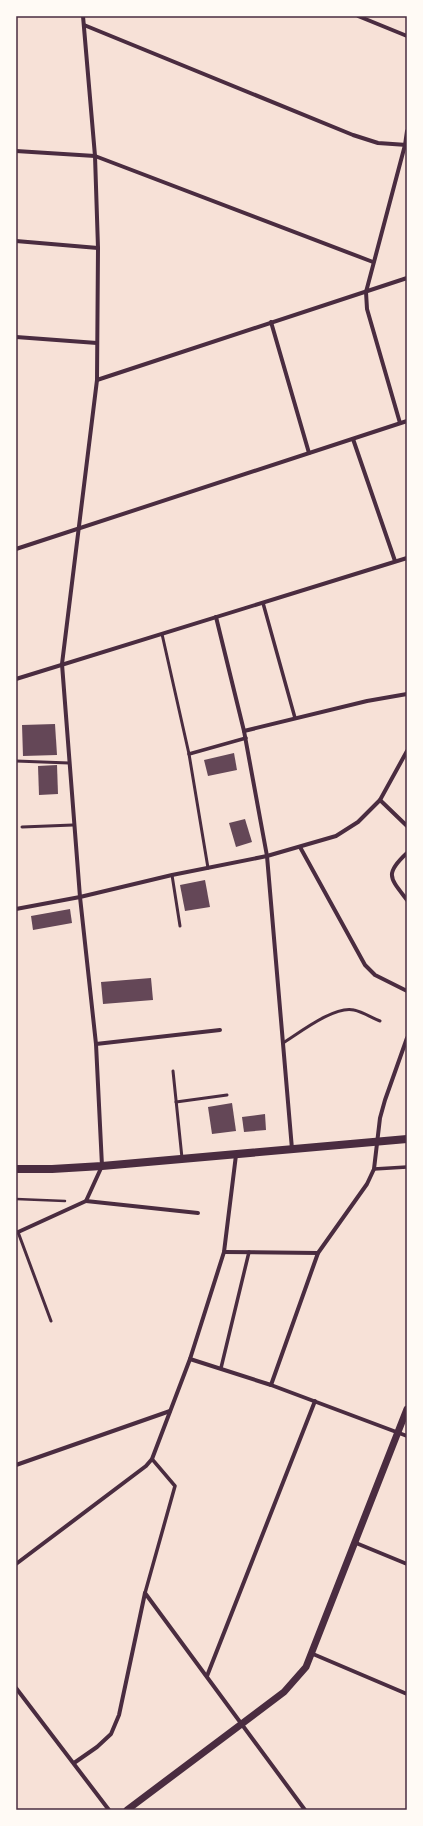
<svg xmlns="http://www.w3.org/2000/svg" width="423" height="1826" font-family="Literata,serif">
  <rect width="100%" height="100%" fill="#f7e1d7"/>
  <g fill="#644757">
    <path d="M55 724 57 755 23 756 22 725Z"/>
    <path d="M234 753 237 770 208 776 204 760Z"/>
    <path d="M57 765 58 794 39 795 38 766Z"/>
    <path d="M245 819 252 842 236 847 229 823Z"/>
    <path d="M205 880 210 907 185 911 180 885Z"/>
    <path d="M70 909 72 923 33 930 31 916Z"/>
    <path d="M151 978 153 1000 103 1004 101 982Z"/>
    <path d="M232 1103 236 1131 212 1134 208 1107Z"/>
    <path d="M265 1114 266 1130 244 1132 242 1117Z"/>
  </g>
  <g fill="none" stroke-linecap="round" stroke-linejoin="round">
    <path stroke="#4a2c40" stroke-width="2.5" d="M16 1199 65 1201"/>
    <g stroke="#4a2c40" stroke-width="3">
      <path d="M162 634 189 754 208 868"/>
      <path d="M16 761 69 763"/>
      <path d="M22 827 73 825"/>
      <path d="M172 875 180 926"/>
      <path d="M283 1043C299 1033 335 1005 354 1010 363 1012 372 1018 380 1021"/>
      <path d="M173 1071 182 1158"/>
      <path d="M176 1102 227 1095"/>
      <path d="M18 1232 51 1321"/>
    </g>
    <g stroke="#4a2c40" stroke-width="3.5">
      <path d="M263 603 295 718"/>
      <path d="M189 754 246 738"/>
      <path d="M374 1169 407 1167"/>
      <path d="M221 1368 249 1252"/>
      <path d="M145 1593 175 1486 152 1459"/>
    </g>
    <g stroke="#4a2c40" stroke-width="4">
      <path d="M358 16 407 36"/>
      <path d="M84 25 353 135 378 143 407 145"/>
      <path d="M16 151 95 156 373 262"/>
      <path d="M16 241 98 248"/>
      <path d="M271 322 309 453"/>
      <path d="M16 337 97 343"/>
      <path d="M97 380 407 278"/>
      <path d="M400 423 367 309 366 292 405 145 407 131"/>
      <path d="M353 439 395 561"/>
      <path d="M16 549 407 421"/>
      <path d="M216 617 244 731 267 856 292 1149"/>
      <path d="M16 679 407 558"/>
      <path d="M244 731 367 701 407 694"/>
      <path d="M380 800 407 826"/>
      <path d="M300 847 365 965 375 975 407 991"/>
      <path d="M407 853C384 874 390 878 407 900"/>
      <path d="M16 909 80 897 172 875 267 856 336 836 358 822 380 800 407 751"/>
      <path d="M96 1044 220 1030"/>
      <path d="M86 1201 198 1213"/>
      <path d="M16 1233 86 1201 102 1166 96 1044 80 897 62 664 97 380 98 248 95 156 83 16"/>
      <path d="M224 1252 318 1253"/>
      <path d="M190 1359 271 1385 407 1436"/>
      <path d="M271 1385 318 1253 367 1184 374 1169 380 1118 385 1100 407 1038"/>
      <path d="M16 1465 170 1411"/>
      <path d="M356 1543 407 1564"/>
      <path d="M16 1564 146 1466 152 1459 190 1359 224 1252 236 1155"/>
      <path d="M145 1593 305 1810"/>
      <path d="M313 1654 407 1694"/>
      <path d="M207 1676 315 1401"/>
      <path d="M16 1688 109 1810"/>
      <path d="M74 1763 97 1747 111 1734 119 1715 145 1593"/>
    </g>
    <path stroke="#4a2c40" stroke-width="7" d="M127 1810 284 1692 306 1667 407 1409"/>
    <path stroke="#4a2c40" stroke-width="8" d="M16 1169H52L102 1166 407 1139"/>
  </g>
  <rect width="423" height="1826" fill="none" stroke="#fffaf5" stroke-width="34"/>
  <rect x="17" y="17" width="389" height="1792" fill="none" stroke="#4a2c40" stroke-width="1.5"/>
</svg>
